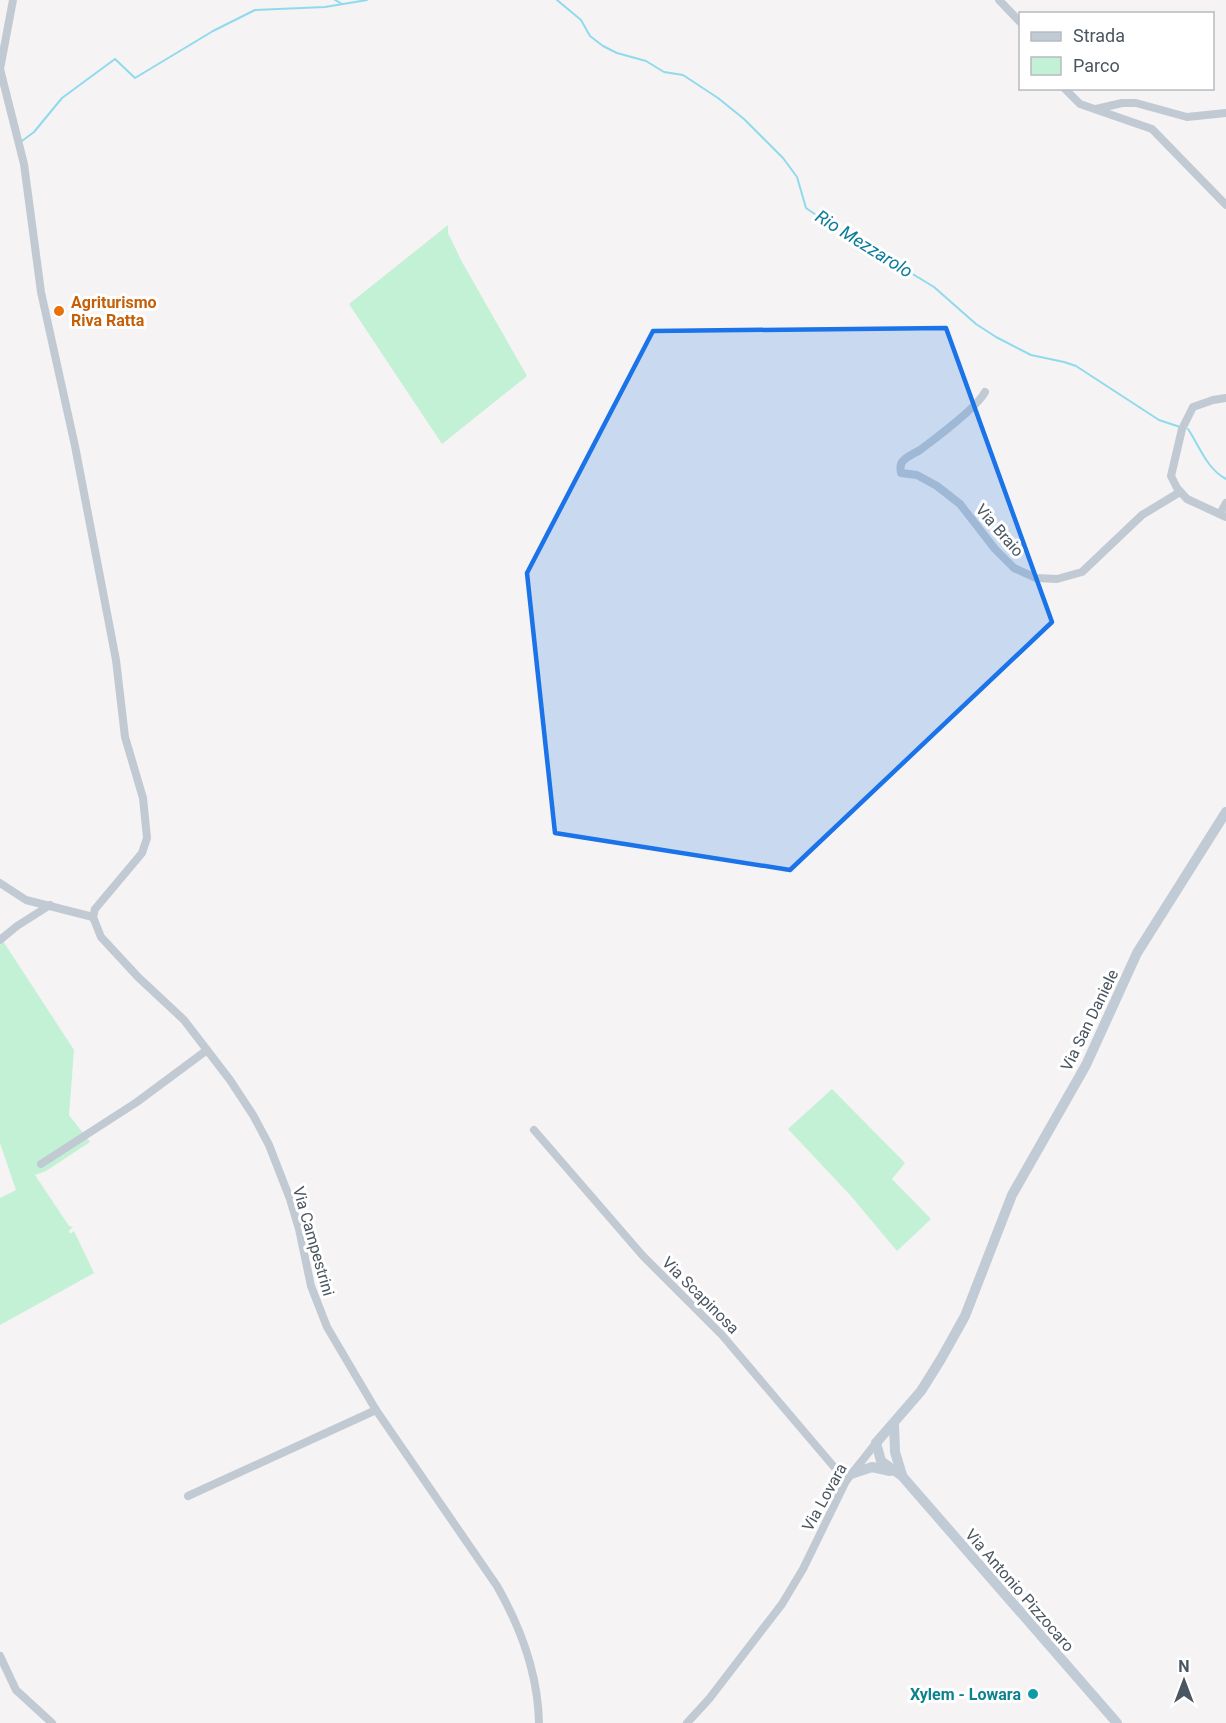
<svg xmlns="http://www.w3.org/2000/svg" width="1226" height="1723" font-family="Roboto,sans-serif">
  <rect width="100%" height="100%" fill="#f5f3f3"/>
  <g fill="#c3f1d5">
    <path d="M448 225V233L462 262 527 376 442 444 349 304Z"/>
    <path d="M3 941 74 1050 69 1115 90 1142 46 1171 35 1175 69 1226 73 1227 69 1231 70 1234 74 1231 94 1273 0 1325V1198L16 1190 0 1143V945Z"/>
    <path d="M832 1089 905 1163 892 1179 931 1219 897 1251 851 1196 788 1129Z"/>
  </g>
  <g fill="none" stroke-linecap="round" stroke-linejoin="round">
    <g stroke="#90daee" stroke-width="2">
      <path d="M335 0 342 4"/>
      <path d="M557 0 581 20 590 36 603 46 617 53 646 61 664 72 683 75 718 98 744 119 783 158 797 177 806 208 819 217 934 287 976 324 996 337 1031 355 1064 362 1076 366 1159 420 1180 427"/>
      <path d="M22 141 34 132 62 98 115 59 135 78 213 31 255 10 325 7 367 0"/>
      <path d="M1188 429C1200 447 1207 469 1226 479"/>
    </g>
    <g stroke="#c1cad2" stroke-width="8">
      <path d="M13 0 0 69 24 164 41 292 75 446 116 660 125 737 143 798 147 838 142 853 95 909 93 917 101 937 138 977 184 1020 230 1080 253 1115 269 1145 290 1199 299 1229 311 1286 327 1327 376 1410 497 1586C521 1628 538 1675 539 1723"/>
      <path d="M999 0 1020 22"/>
      <path d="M1064 88 1080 104 1152 129 1226 205"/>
      <path d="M1096 109 1122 103H1136L1187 117 1226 113"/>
      <path d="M985 392C977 408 936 438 920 450 915 453 908 456 904 460 900 463 900 468 901 473L917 475 937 486 960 504 995 549 1014 568 1036 578 1057 579 1082 572 1142 515 1180 492"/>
      <path d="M1226 398 1213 400 1193 407 1182 429 1171 476 1177 488 1187 499 1226 517"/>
      <path d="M1220 514 1226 503"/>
      <path d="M0 883 26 900 93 917"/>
      <path d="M0 940 17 926 50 905"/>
      <path d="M534 1130 643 1256 722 1335 846 1481"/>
      <path d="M41 1164 137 1102 207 1050"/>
      <path d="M188 1496 376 1410"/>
      <path d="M0 1656 16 1690 52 1723"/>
      <path d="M687 1723 709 1699 782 1604 803 1569 846 1481 876 1443"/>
    </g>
    <g stroke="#c1cbd6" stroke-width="10">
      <path d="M894 1424 895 1452 902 1475"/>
      <path d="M876 1443 921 1391 941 1359 965 1316 1012 1195 1086 1065 1137 953 1226 812"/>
      <path d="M876 1443 881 1461 902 1476 1117 1723"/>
      <path d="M851 1474 872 1467 890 1471"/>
    </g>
  </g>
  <path fill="#1a73e8" fill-opacity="0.2" stroke="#1a73e8" stroke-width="4.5" stroke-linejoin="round" d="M946 328 1052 622 790 870 555 833 527 573 653 331Z"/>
  <circle fill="#e8710a" stroke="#fff" stroke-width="2" cx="59" cy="311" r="6"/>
  <circle fill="#0f9aa8" stroke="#fff" stroke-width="2" cx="1033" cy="1694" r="6"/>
  <g text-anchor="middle" stroke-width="6" stroke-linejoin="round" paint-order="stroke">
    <g font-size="16" font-weight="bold" fill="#c56008" stroke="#fff" text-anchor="start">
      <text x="71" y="308">Agriturismo<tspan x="71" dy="18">Riva Ratta</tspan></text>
    </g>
    <g font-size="16" fill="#4a5661" stroke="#fff">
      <text transform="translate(1000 530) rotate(49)" y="6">Via Braio</text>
      <text transform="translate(1089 1020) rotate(-64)" y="6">Via San Daniele</text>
      <text transform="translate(314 1241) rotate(74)" y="6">Via Campestrini</text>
      <text transform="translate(701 1295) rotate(45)" y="6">Via Scapinosa</text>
      <text transform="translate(824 1497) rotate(-61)" y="6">Via Lovara</text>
      <text transform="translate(1020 1590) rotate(49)" y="6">Via Antonio Pizzocaro</text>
    </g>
    <g font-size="16" font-weight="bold" fill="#0d838f" stroke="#fff" text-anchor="end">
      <text x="1021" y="1700">Xylem - Lowara</text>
    </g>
    <g font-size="18" font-style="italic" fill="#0c7c9b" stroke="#fff">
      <text transform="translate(864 244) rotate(32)" y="6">Rio Mezzarolo</text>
    </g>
  </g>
  <rect x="1019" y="12" width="195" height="78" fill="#ffffff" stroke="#b7bbc0" stroke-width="1.5"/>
  <rect x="1031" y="32" width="30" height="9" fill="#c1cbd6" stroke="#b7bbc0" stroke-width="1.5"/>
  <text x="1073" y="42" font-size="18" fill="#4a5661">Strada</text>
  <rect x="1031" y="57" width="30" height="18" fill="#c3f1d5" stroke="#b7bbc0" stroke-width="1.5"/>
  <text x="1073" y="72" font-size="18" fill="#4a5661">Parco</text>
  <g transform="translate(1184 1681)" stroke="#ffffff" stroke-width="4.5" paint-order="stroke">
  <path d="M0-4.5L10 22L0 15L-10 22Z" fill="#4a5661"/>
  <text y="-9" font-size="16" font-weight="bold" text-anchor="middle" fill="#4a5661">N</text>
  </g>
</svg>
